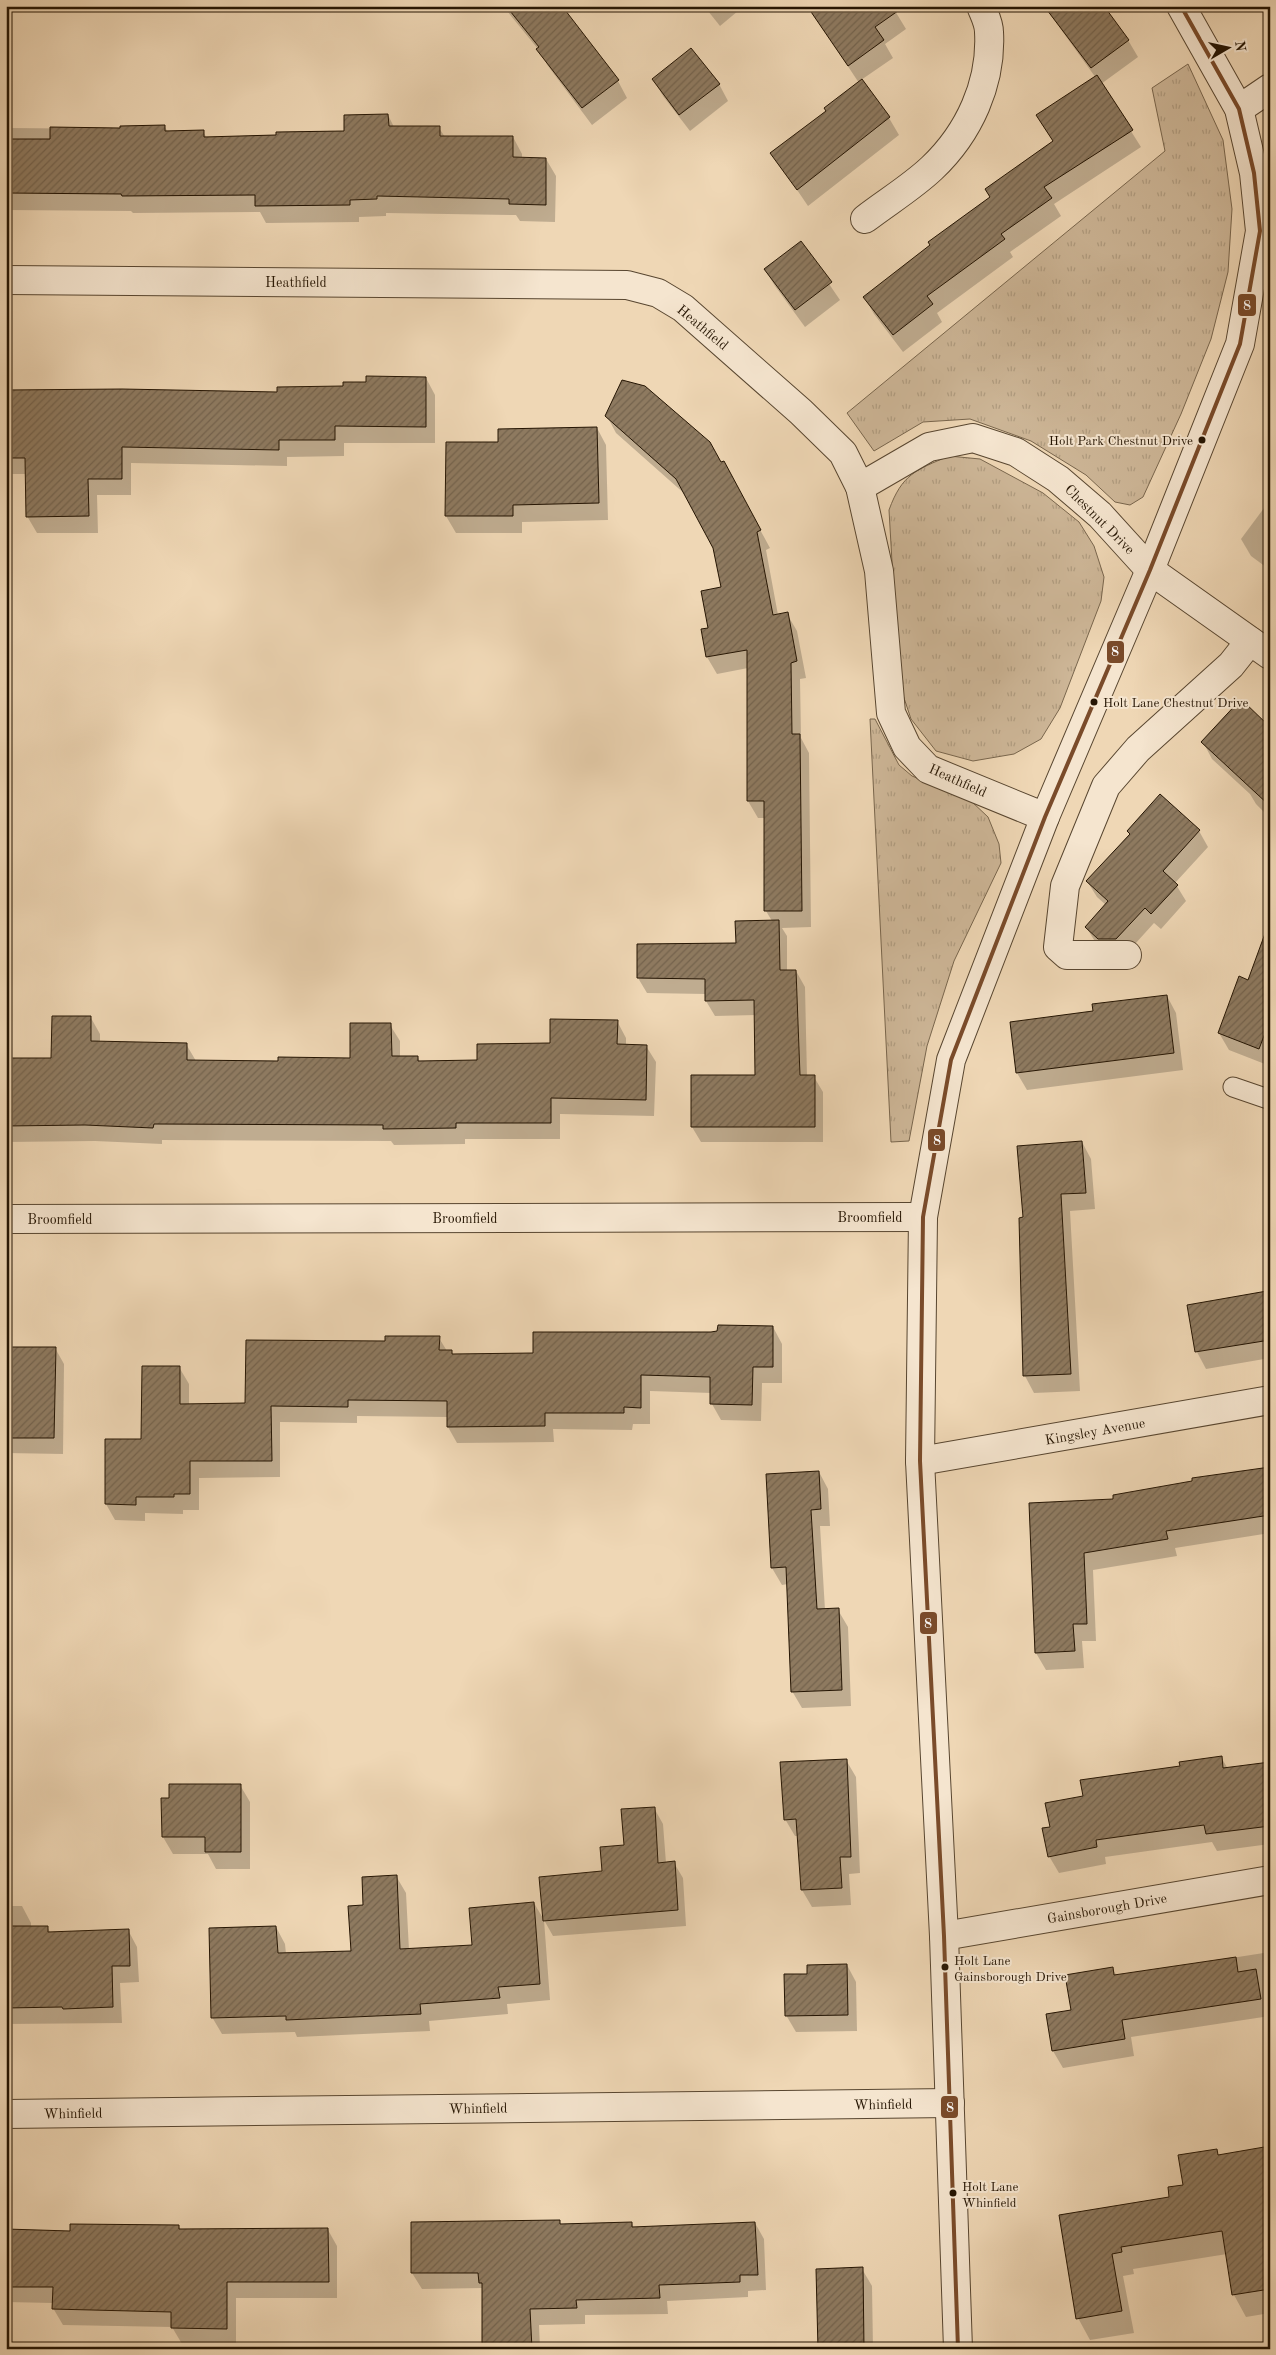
<svg xmlns="http://www.w3.org/2000/svg" width="1276" height="2355" font-family="'Old Standard TT',serif">
  <defs>
    <pattern id="grass-tufts" width="24" height="20" patternUnits="userSpaceOnUse" patternTransform="scale(1.25)"><rect width="24" height="20" fill="#cdb697"/><path d="M3 7l-1-3M5 7V3M7 7l1-3M15 17l-1-3M17 17v-4M19 17l1-3" fill="none" stroke="#b09c80"/></pattern>
    <pattern id="building-hatch" width="6" height="6" patternUnits="userSpaceOnUse" patternTransform="scale(1.25)"><rect width="6" height="6" fill="#8e7a60"/><path d="M-1 1l2-2M0 6l6-6M5 7l2-2" fill="none" stroke="#74634d"/></pattern>
  </defs>
  <rect width="100%" height="100%" fill="#efd7b5"/>
  <filter id="stains"><feTurbulence type="fractalNoise" baseFrequency=".004" numOctaves="4"/><feColorMatrix values="0 0 0 0 .2 0 0 0 0 .09 0 0 0 0 .02 0 0 0 .5 -.17"/></filter>
  <radialGradient id="worn" r=".72"><stop offset=".6" stop-color="#630" stop-opacity="0"/><stop offset="1" stop-color="#630" stop-opacity=".3"/></radialGradient>
  <g fill="url(#grass-tufts)" stroke="#79664d">
    <path d="M1188 64 1223 140 1232 209 1228 272 1211 339 1181 414 1143 497 1130 505 1115 502 1086 475 1031 441 970 419 923 422 874 451 847 413 1165 151 1152 88Z"/>
    <path d="M949 456 980 459 1043 493 1079 522 1094 546 1104 577 1101 601 1060 708 1041 739 1014 754 973 761 936 751 911 719 899 683 889 510C902 474 916 470 949 456Z"/>
    <path d="M870 719H875L899 765 912 776 970 800 988 817 999 844 1001 863 954 961 927 1046 909 1141 891 1142Z"/>
  </g>
  <g fill="#0003">
    <path d="M503 6H560L618 81 627 98 592 125 548 66 538 49Z"/>
    <path d="M704 6H744L720 26Z"/>
    <path d="M892 6 906 29 885 44 893 58 861 80 889 118 899 135 808 206 772 153 827 112 859 83 814 15Z"/>
    <path d="M1044 6 1128 40 1138 57 1101 84 1141 147 1054 204 1061 216 1010 252 1013 257 937 313 942 322 903 352 874 314 864 297 991 197 1054 142 1096 78Z"/>
    <path d="M653 79 719 84 728 101 690 131 663 96Z"/>
    <path d="M6 109 9 115V128L122 129 164 126 168 132H203L207 138 345 132 388 115 394 127 439 128 445 137H513L522 154V159H546L556 176 555 222 520 221 516 215 386 213V216L359 217V222L266 223 260 212 133 213 131 211 6 210Z"/>
    <path d="M801 243 840 300 805 327 775 286 765 270Z"/>
    <path d="M1264 320 1270 322V331Z"/>
    <path d="M426 378 435 395V443H344V456L287 457V466L131 463V495H97L98 533H37L27 516 26 474H6V391L278 393Z"/>
    <path d="M607 416 721 464 733 480 770 548 766 550 778 615 787 614 797 631 806 678 800 679 801 738 809 753 811 927 782 928 787 936V972L796 971 805 987 807 1077H814L823 1092V1142H701L692 1127 756 1077V1015L715 1016 706 1001V994L647 993 638 978V945L737 944 772 921 766 911 765 818H758L748 801V668L717 674 707 657 709 629 722 588 715 547 686 495 616 433Z"/>
    <path d="M597 428 606 445 608 520 522 522V533H456L446 516 499 444Z"/>
    <path d="M1270 500V570L1251 556 1241 539Z"/>
    <path d="M1270 730V818L1256 804 1250 794 1212 759 1203 742Z"/>
    <path d="M1199 831 1208 847 1175 883 1186 901 1161 929 1154 923 1125 955 1096 943 1086 927 1106 905 1097 897 1087 881Z"/>
    <path d="M1270 932V1066L1229 1050 1219 1033 1248 981Z"/>
    <path d="M1167 996 1176 1013 1183 1070 1027 1090 1017 1073 1011 1023 1094 1012Z"/>
    <path d="M91 1018 100 1034V1042L186 1044 196 1061 280 1062 351 1059 390 1025 400 1041V1057H418L420 1062 478 1061 551 1044 617 1021 626 1038V1045L646 1046 656 1062 654 1116 560 1114V1139H465V1144L394 1145 391 1141 162 1140V1144L95 1141 6 1142V1060L52 1059Z"/>
    <path d="M1082 1142 1091 1159 1095 1209 1070 1211 1080 1391 1034 1393 1025 1376 1020 1219H1024Z"/>
    <path d="M1270 1292V1358L1206 1369 1197 1352 1189 1306Z"/>
    <path d="M773 1327 782 1344V1383H762L761 1421 721 1420 712 1404V1393L650 1391V1424H633L632 1430 553 1429 554 1442 457 1443 448 1427V1417L357 1416V1423L280 1422V1477L199 1478V1510H183V1514L145 1513V1521L115 1520 106 1504 142 1440 179 1367 189 1384V1405H246L386 1342 439 1338 447 1351H451L454 1355 535 1354Z"/>
    <path d="M6 1347 55 1348 64 1364 63 1454 6 1453Z"/>
    <path d="M1270 1469V1533L1175 1548 1177 1556 1093 1570 1096 1641H1082L1084 1668 1046 1670 1036 1653 1031 1504 1115 1500 1194 1482Z"/>
    <path d="M819 1472 828 1489 830 1526H820L825 1610H838L848 1627 851 1706 802 1708 792 1691 788 1584 782 1585 772 1568Z"/>
    <path d="M1221 1757 1228 1769 1270 1763V1844L1217 1851 1212 1842 1105 1857 1106 1864 1059 1873 1049 1856 1051 1828 1084 1797 1181 1767Z"/>
    <path d="M846 1760 856 1777 860 1873 849 1874 851 1905 812 1907 802 1890 798 1836H795L785 1819Z"/>
    <path d="M240 1785 250 1802V1869H216L208 1854H173L163 1837Z"/>
    <path d="M654 1808 663 1824 666 1863H674L683 1878 686 1926 553 1936 544 1920 603 1872Z"/>
    <path d="M396 1876 406 1893 409 1950 473 1947 534 1903 544 1920 550 2000 507 2004 508 2014 429 2021 430 2031 297 2037 295 2032 222 2034 212 2017 276 1927 285 1944 286 1954 352 1952 364 1906Z"/>
    <path d="M6 1906H22L31 1923V1927H47L51 1933 128 1930 137 1947 139 1982 120 1983 122 2023 6 2024Z"/>
    <path d="M1270 1952V2016L1131 2037 1134 2056 1063 2068 1053 2051 1047 2015 1073 2011 1112 1968 1117 1976Z"/>
    <path d="M847 1965 856 1982 857 2031 796 2032 786 2015Z"/>
    <path d="M1270 2148V2313L1246 2317 1234 2295 1227 2254 1133 2269 1134 2274 1123 2276 1134 2333 1090 2340 1078 2318 1060 2216 1171 2198 1216 2150 1219 2156Z"/>
    <path d="M559 2221 562 2225 632 2223 634 2228 755 2223 764 2239 766 2290 748 2291V2297L667 2301 668 2314 585 2315V2324L539 2325 540 2349H483L484 2288 422 2289 412 2273Z"/>
    <path d="M179 2226 181 2230H328L337 2246V2298H236V2345L182 2344 172 2327 63 2325 53 2308V2303L6 2302V2231L71 2232Z"/>
    <path d="M862 2269 872 2286 873 2349H819Z"/>
  </g>
  <g fill="url(#building-hatch)" stroke="#251503">
    <path d="M506 6H562L619 80 582 108 536 49 539 47Z"/>
    <path d="M807 6H905L875 27 884 40 848 66Z"/>
    <path d="M1044 6H1104L1129 40 1091 68Z"/>
    <path d="M691 48 720 84 679 115 652 79Z"/>
    <path d="M1097 75 1133 130 1044 187 1052 198 1001 234 1005 239 927 296 933 304 893 335 863 297 930 245 928 242 990 197 985 189 1053 141 1036 115Z"/>
    <path d="M862 79 890 117 797 190 770 153 826 111 824 108Z"/>
    <path d="M388 114 389 126H440V136H513V157L546 158V205L509 204V199L377 196V199L350 200V205L255 206V195L122 196 121 194 6 193V139H50V127L120 128V126L165 125V131L204 130V137L276 135V132L344 131V115Z"/>
    <path d="M801 241 832 282 795 310 764 269Z"/>
    <path d="M366 376 426 377V427L335 426V440H279V450L122 447V479H88L89 516 26 517 25 458H6V390L122 389 277 392V387L343 386V382H366Z"/>
    <path d="M622 380 645 386 710 442 721 462 724 461 761 530 757 532 773 615 788 612 797 661 791 663 792 734H800L802 911H764V801H747V650L706 657 701 629 708 628 701 591 721 587 713 548 676 479 605 416Z"/>
    <path d="M597 427 599 503 513 505V516H445L446 442H498V429Z"/>
    <path d="M1241 699 1270 727V806L1201 742Z"/>
    <path d="M1160 794 1200 830 1163 871 1178 885 1151 914 1145 908 1116 939H1098L1085 927 1108 901 1086 881 1130 834 1127 831Z"/>
    <path d="M779 920 780 970H796L800 1075H815V1127H691V1075H755L754 1000 705 1001V979L637 978V944L736 943 735 921Z"/>
    <path d="M1267 928 1270 929V1020L1259 1049 1218 1033 1239 976 1248 980Z"/>
    <path d="M1167 995 1174 1053 1016 1073 1010 1022 1093 1011 1092 1004Z"/>
    <path d="M52 1016H91V1041L187 1043V1060L278 1061V1057L350 1058V1023H391L392 1056H418V1061L477 1060V1044L550 1043V1019L618 1020 617 1044 647 1045 646 1100 551 1098V1123H456V1128L383 1129V1125L154 1124 153 1128 85 1125 6 1126V1058H51Z"/>
    <path d="M1082 1141 1086 1193 1061 1194 1071 1374 1023 1376 1019 1218 1023 1217 1017 1146Z"/>
    <path d="M1267 1291 1270 1307V1340L1195 1352 1187 1305Z"/>
    <path d="M718 1325 773 1326V1367H753L752 1405 710 1404V1377L641 1375V1408L624 1407V1413H545V1426L447 1427V1401L348 1400V1407L271 1406 272 1461H190V1494H174V1497H136V1505L105 1504V1439H141L142 1366H180V1404L245 1403 246 1340 385 1341V1336H440L439 1350H452V1354L533 1353V1332H711L717 1331Z"/>
    <path d="M8 1347H56L54 1438H6Z"/>
    <path d="M1270 1467V1515L1166 1531 1168 1539 1084 1553 1087 1624H1073L1075 1651 1035 1653 1029 1503 1113 1499V1495L1192 1481V1478Z"/>
    <path d="M819 1471 821 1509 811 1510 817 1609 839 1608 842 1690 791 1692 786 1567 771 1568 766 1474Z"/>
    <path d="M1222 1756 1223 1768 1270 1762V1826L1206 1834 1204 1825 1160 1831 1096 1840 1097 1847 1048 1857 1042 1828 1050 1827 1045 1803 1083 1796 1080 1780 1180 1766 1179 1762Z"/>
    <path d="M847 1759 851 1857H840L842 1888 801 1890 796 1819 784 1820 780 1762Z"/>
    <path d="M169 1784H241V1852H205V1837H162L161 1798H169Z"/>
    <path d="M655 1807 658 1863 675 1861 678 1910 543 1921 539 1877 602 1871 600 1847 624 1845 621 1809Z"/>
    <path d="M397 1875 400 1949 472 1945 469 1908 534 1902 540 1984 498 1987 500 1998 420 2004 421 2014 286 2020V2016L211 2018 209 1928 276 1926 278 1953 351 1951 348 1906 363 1905 362 1877Z"/>
    <path d="M6 1926H48V1932L129 1929 130 1966H112L113 2007 63 2009 62 2007 6 2008Z"/>
    <path d="M1236 1957 1238 1972 1256 1969 1261 1999 1122 2020 1125 2039 1052 2051 1046 2014 1071 2010 1065 1975 1113 1967 1114 1975Z"/>
    <path d="M847 1964 848 2015 785 2016 784 1974H807V1965Z"/>
    <path d="M1270 2146V2289L1232 2295 1222 2231 1121 2247 1122 2252 1112 2254 1122 2311 1076 2319 1059 2215 1169 2197 1168 2187 1183 2185 1178 2155 1217 2149 1218 2155Z"/>
    <path d="M560 2220V2224L632 2222V2227L755 2222 758 2275H740V2282L659 2285 660 2298 576 2300 577 2308 530 2309 532 2349H482V2283H479L478 2273H411V2222Z"/>
    <path d="M70 2224 179 2225V2229L328 2228 329 2282H227V2329L171 2328V2312L52 2309 53 2287H6V2229L70 2231Z"/>
    <path d="M863 2267 864 2349H818L816 2269Z"/>
  </g>
  <g fill="none" stroke-linecap="round" stroke-linejoin="round">
    <defs>
      <path id="service" d="M1233 1087 1268 1099 1270 1096"/>
      <g id="minor">
        <path d="M1239 109 1270 88"/>
        <path d="M865 219C887 202 912 187 932 168 969 133 992 83 989 32 989 23 984 14 981 6"/>
        <path d="M6 280 627 285 658 293 683 308 801 412 843 453 860 487 879 571 891 713 907 747 928 769 1045 817"/>
        <path d="M860 487 929 447 973 438 1016 452 1058 479 1100 515 1150 570 1270 655"/>
        <path d="M1127 955H1067L1058 947 1065 886 1106 786 1138 749 1231 665 1250 641"/>
        <path d="M6 1219 923 1217"/>
        <path d="M920 1461 1270 1400"/>
        <path d="M944 1936 1270 1880"/>
        <path d="M6 2114 950 2103"/>
        <path d="M958 2349 944 1936 920 1461 923 1217 951 1060 1045 817 1150 570 1240 344 1260 231 1254 173 1239 109 1181 6"/>
      </g>
    </defs>
    <use href="#service" stroke="#584630" stroke-width="21"/>
    <use href="#minor" stroke="#584630" stroke-width="30"/>
    <use href="#service" stroke="#f5e5cf" stroke-width="19"/>
    <use href="#minor" stroke="#f5e5cf" stroke-width="28"/>
    <defs>
      <path id="bus-1" d="M958 2349 944 1936 920 1461 923 1217 951 1060 1045 817 1150 570 1240 344 1260 231 1254 173 1239 109 1181 6"/>
    </defs>
    <use href="#bus-1" stroke="#f5e5cf" stroke-width="8"/>
    <use href="#bus-1" stroke="#7a4b2a" stroke-width="4"/>
  </g>
  <g fill="#251503" stroke="#f5e5cf" stroke-width="2">
    <circle cx="1202" cy="440" r="4.5"/>
    <circle cx="1094" cy="702" r="4.5"/>
    <circle cx="945" cy="1967" r="4.5"/>
    <circle cx="953" cy="2193" r="4.5"/>
  </g>
  <g text-anchor="middle" stroke-width="4" stroke-linejoin="round" paint-order="stroke">
    <g font-size="13" fill="#251503" stroke="#f5e5cf" text-anchor="start">
      <text x="1193" y="445" text-anchor="end">Holt Park Chestnut Drive</text>
      <text x="1103" y="707">Holt Lane Chestnut Drive</text>
      <text x="954" y="1965">Holt Lane<tspan x="954" dy="16">Gainsborough Drive</tspan></text>
      <text x="962" y="2191">Holt Lane<tspan x="962" dy="16">Whinfield</tspan></text>
    </g>
    <g font-size="14" fill="#251503" stroke="#f5e5cf">
      <text x="296" y="287">Heathfield</text>
      <text transform="translate(703 327) rotate(40)" y="5">Heathfield</text>
      <text transform="translate(1100 519) rotate(45)" y="5">Chestnut Drive</text>
      <text transform="translate(958 780) rotate(24)" y="5">Heathfield</text>
      <text x="870" y="1222">Broomfield</text>
      <text x="465" y="1223">Broomfield</text>
      <text x="60" y="1224">Broomfield</text>
      <text transform="translate(1095 1431) rotate(-10)" y="5">Kingsley Avenue</text>
      <text transform="translate(1107 1908) rotate(-10)" y="5">Gainsborough Drive</text>
      <text transform="translate(883 2104) rotate(-1)" y="5">Whinfield</text>
      <text transform="translate(478 2108) rotate(-1)" y="5">Whinfield</text>
      <text transform="translate(73 2113) rotate(-1)" y="5">Whinfield</text>
    </g>
  </g>
  <g stroke="#f5e5cf" stroke-width="2">
    <rect x="1237" y="293" width="20" height="24" rx="5" fill="#7a4b2a"/>
    <rect x="1106" y="640" width="19" height="24" rx="5" fill="#7a4b2a"/>
    <rect x="927" y="1128" width="19" height="24" rx="5" fill="#7a4b2a"/>
    <rect x="919" y="1611" width="19" height="24" rx="5" fill="#7a4b2a"/>
    <rect x="940" y="2095" width="19" height="24" rx="5" fill="#7a4b2a"/>
  </g>
  <g font-size="14" text-anchor="middle" font-weight="bold" fill="#fff">
    <text x="1247" y="310">8</text>
    <text x="1115" y="656">8</text>
    <text x="937" y="1145">8</text>
    <text x="928" y="1628">8</text>
    <text x="950" y="2112">8</text>
  </g>
  <rect width="1276" height="2355" fill="none" stroke="#efd7b5" stroke-width="25"/>
  <rect x="8" y="8" width="1261" height="2340" fill="none" stroke="#251503" stroke-width="2.5"/>
  <rect x="12" y="12" width="1251" height="2330" fill="none" stroke="#251503"/>
  <g transform="translate(1228 48) rotate(81)" stroke="#f5e5cf" stroke-width="4" paint-order="stroke">
  <path d="M0-4L9 19L0 12L-9 19Z" fill="#251503"/>
  <text y="-8" font-size="14" font-weight="bold" text-anchor="middle" fill="#251503">N</text>
  </g>
  <rect width="100%" height="100%" filter="url(#stains)"/>
  <rect width="100%" height="100%" fill="url(#worn)"/>
</svg>
